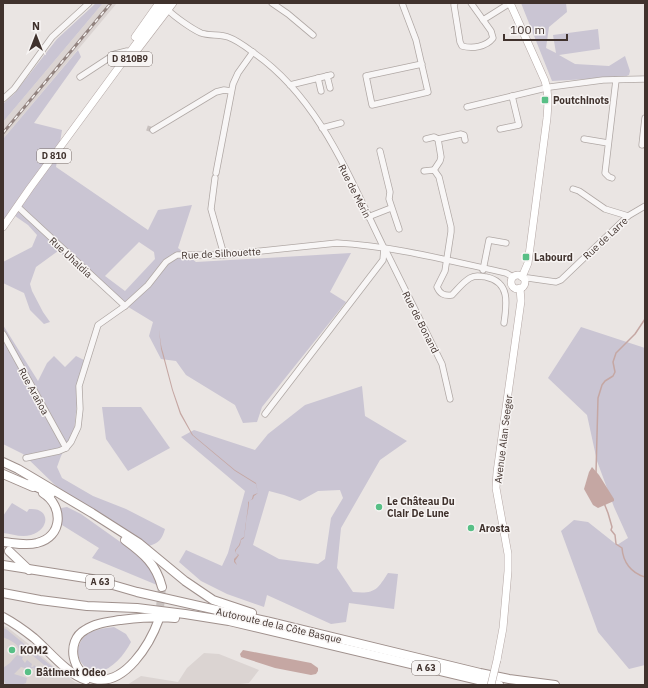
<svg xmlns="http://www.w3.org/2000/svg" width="648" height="688" font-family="'IBM Plex Sans',sans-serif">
  <rect width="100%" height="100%" fill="#eae5e3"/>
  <g fill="#dbd4d2">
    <path d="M103 3H117L3 139V122Z"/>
    <path d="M3 626 7 627 30 645 52 665 75 682 84 685H3Z"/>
    <path d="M204 653 219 654 259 670 249 683 231 685H127L141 676 178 682 187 668Z"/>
  </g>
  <g fill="#cac5d3" fill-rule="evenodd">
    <path d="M96 3H103L3 122V104L14 94 57 39Z"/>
    <path d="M521 3H566L567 12 549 27 546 48 556 53 553 35 598 29 600 49 559 55 575 64 609 66 625 56 630 71 629 75 624 77 552 81Z"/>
    <path d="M78 50 81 57 34 123 62 130 56 167 148 230 158 210 192 205 178 248 196 262 351 253 330 292 346 302 262 407 257 422 243 423 235 405 186 375 176 361 161 359 149 336 153 322 125 305 58 251 36 267 30 284 32 291 43 312 50 322 44 324 30 310 24 293 3 283V262L32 247 37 235 28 225 15 216 3 232V139ZM139 242 154 252 155 259 125 291 105 276Z"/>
    <path d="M3 325 38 381 47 363 54 356 65 367 76 356 84 360 79 384 74 431 61 456 57 467 62 478 93 496 126 509 165 529C162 539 159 543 149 546L110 519 57 487 23 454 3 444Z"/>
    <path d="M581 327 645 348V665L629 669 598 632 561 531 574 520 588 522 617 545 628 538 614 507 597 461 587 415 548 378Z"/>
    <path d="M362 386 365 416 407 441 380 460 341 528 337 568 353 592C375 594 377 590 388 573L398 574 394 609 349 603 346 622 331 624 267 595 264 607 227 594 201 581 179 562 186 550 222 566 228 553 245 491 181 437 194 430 255 450 268 434 305 405ZM340 490 343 498 331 518 325 559 318 564 279 559 253 545 269 491 284 495 300 501 318 491Z"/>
    <path d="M102 407H141L170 448 128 471 106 439Z"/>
    <path d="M12 503 27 512 29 509C51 507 50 530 31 535 21 538 13 534 3 533V516Z"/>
    <path d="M67 507 81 514 126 546 146 563 155 578 157 585 92 558 99 548 62 525 61 508Z"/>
    <path d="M114 627 126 634 131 642C124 655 113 669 98 672 93 673 90 671 86 668 77 660 75 649 83 638 89 630 105 628 114 627Z"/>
    <path d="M3 628 6 629 60 673 54 676 50 670 31 654 28 656 19 651C19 643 9 640 3 637Z"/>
    <path d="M17 655 23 657 22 659 25 663 27 660 32 664 31 667H33L34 665 41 672 40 673 34 668 28 669 21 667 14 674 27 678 26 683 21 685H6L3 679V668L10 663Z"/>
  </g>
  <g fill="#c5a7a3">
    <path d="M159 330C160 336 161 347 163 352L173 390 181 413 193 435 235 470 256 483 258 493 254 496 253 499 249 501C249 508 247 515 246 522V524L244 538 241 540 240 545 236 550V553L239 555 235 561 237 565 236 572 237 565 234 562V559L238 555 236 553 235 550 239 545 241 539 244 537 248 506V502L252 499 253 495 258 493 256 484 235 471 192 435 180 414 172 390 161 349Z"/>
    <path d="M592 467 599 475 614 499V501L598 508 593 505 584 489 589 472Z"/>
    <path d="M243 650 311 663 318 668V671L316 674 311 675 275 668 241 657 240 654Z"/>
  </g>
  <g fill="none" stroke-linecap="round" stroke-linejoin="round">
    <g stroke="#c5a7a3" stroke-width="1.5">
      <path d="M596 473 598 398 602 385 605 381 613 376 615 372 613 362 616 353 635 334 645 319"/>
      <path d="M604 503 608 513 612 527 611 530 615 535 616 544 622 548C623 562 631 573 645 577"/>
    </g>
    <path stroke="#c8c1bf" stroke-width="5.5" stroke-dasharray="5.5 3" stroke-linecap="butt" d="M147 128 153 130"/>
    <path stroke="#c8c1bf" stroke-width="8" stroke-dasharray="8 4" stroke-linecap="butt" d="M159 618 162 587"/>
    <defs>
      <g id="minor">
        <path d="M272 3 288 14 313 35"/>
        <path d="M402 3 416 40 428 92 372 105 366 76 422 64"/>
        <path d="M455 3 454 5 460 42 462 46C472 49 486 47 493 38L491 31 471 3"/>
        <path d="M168 10C175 17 192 29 201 33 209 36 220 34 228 37 237 40 246 47 254 53 320 99 350 179 384 248L383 260 265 414"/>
        <path d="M483 20 510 3"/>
        <path d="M327 76 330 88"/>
        <path d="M80 77 115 54 127 51"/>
        <path d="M318 78 321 91"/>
        <path d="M290 85 331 75"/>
        <path d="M3 99 14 89 52 37 89 3"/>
        <path d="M467 107 550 87 603 80 645 79"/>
        <path d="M322 128 341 123"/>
        <path d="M500 129 519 125 512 96"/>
        <path d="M153 130 216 92 224 90 231 91"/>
        <path d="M426 139 434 137 438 139"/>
        <path d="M584 139 608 143"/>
        <path d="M642 145 645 118"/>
        <path d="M380 151 390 192 389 199 399 229"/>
        <path d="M434 170 440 161 441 157 438 139 461 134 464 135 465 140"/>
        <path d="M424 171 434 170 439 177 451 227V232L445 271 437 287C440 294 444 296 452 295 458 289 463 282 470 278 475 275 480 276 486 277 510 282 507 303 504 323"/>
        <path d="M216 173 233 84 238 73 253 52"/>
        <path d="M215 178 211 209 224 255"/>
        <path d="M612 178 609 177 605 173 616 80"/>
        <path d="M573 189 579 191 605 209 628 216"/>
        <path d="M18 207 125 306"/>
        <path d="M368 217 391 208"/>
        <path d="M385 249 442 364 450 399"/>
        <path d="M483 270 489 240 506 243"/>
        <path d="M524 279 528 278 556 282 561 280 628 216 645 206"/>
        <path d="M3 334 66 448"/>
        <path d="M26 458 59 451 66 448 71 442 78 427 80 409 79 386 98 325 125 306 148 285 166 262 177 255H224L337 243C394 246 450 261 506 273L513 277"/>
      </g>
      <g id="major">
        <path d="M510 3 545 81C549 93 548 105 547 118L528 263 522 277"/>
        <path d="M135 37 159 3"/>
        <path d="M131 58 173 3"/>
        <path d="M3 227 30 188 166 3"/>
        <circle cx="518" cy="282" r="7"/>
        <path d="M497 660 503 628 508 571V554L496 488 497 472 521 301 520 288"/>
      </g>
      <g id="highway">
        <path d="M3 462 18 469 92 513 139 543 185 581 213 600 252 613"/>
        <path d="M3 474 33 487"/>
        <path d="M30 484 51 494"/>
        <path d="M125 540C144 554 156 564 162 587"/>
        <path d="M3 542C14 543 26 546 37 543 63 537 64 506 43 493"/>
        <path d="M9 551 29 570"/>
        <path d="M3 565 92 579 137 592 270 622 480 673 509 679 555 685"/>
        <path d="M3 593 40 600 87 606 137 608 185 614 229 621 499 685"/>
        <path d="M3 617C14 623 24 630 34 638 49 651 67 674 86 680"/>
        <path d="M159 619C150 644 125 686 94 679 72 675 65 641 85 630 95 623 108 622 120 620 139 618 156 616 175 618"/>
      </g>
    </defs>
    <use href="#minor" stroke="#b0a8a5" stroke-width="7"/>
    <use href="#major" stroke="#b4a7a4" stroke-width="8"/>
    <use href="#highway" stroke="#9f908c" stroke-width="10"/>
    <use href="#minor" stroke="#f8f6f6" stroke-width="5.5"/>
    <use href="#major" stroke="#fff" stroke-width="7"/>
    <use href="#highway" stroke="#fff" stroke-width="8"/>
    <defs>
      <path id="rail" d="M3 133 111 3"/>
    </defs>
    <use href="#rail" stroke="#92837f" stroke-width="3"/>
    <use href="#rail" stroke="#f7f4f3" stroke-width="1.5" stroke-dasharray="4.5" stroke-linecap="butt"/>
    <defs>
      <path id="major-bridge" d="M491 685 497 660"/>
    </defs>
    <use href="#major-bridge" stroke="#b4a7a4" stroke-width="8" stroke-linecap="butt"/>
    <use href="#major-bridge" stroke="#fff" stroke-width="7"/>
  </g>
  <g fill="#58bf86" stroke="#f7f4f3" stroke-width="1.5">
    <rect x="541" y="96" width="8" height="8" rx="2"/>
    <rect x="522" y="253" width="8" height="8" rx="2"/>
    <circle cx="379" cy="507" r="4"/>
    <circle cx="471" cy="528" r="4"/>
    <circle cx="12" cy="650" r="4"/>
    <circle cx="28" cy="672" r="4"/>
  </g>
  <g text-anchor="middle" stroke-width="3" stroke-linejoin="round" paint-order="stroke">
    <g fill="#f7f4f3" stroke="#776c68" stroke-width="1">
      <rect x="108" y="52" width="44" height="14" rx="3"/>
      <rect x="37" y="149" width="34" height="14" rx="3"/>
      <rect x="86" y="575" width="28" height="14" rx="3"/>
      <rect x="412" y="661" width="28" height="14" rx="3"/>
    </g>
    <g font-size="9" font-weight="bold" fill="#40322d">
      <text x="130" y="62">D 810B9</text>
      <text x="54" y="159">D 810</text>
      <text x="100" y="585">A 63</text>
      <text x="426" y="671">A 63</text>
    </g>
    <g font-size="10" font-weight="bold" fill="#40322d" stroke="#f7f4f3" text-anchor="start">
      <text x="553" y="104">Poutchinots</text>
      <text x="534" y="261">Labourd</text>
      <text x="387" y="505">Le Château Du<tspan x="387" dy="12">Clair De Lune</tspan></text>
      <text x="479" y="532">Arosta</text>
      <text x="20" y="654">KOM2</text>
      <text x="36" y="676">Bâtiment Odeo</text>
    </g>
    <g font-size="10" fill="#40322d" stroke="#f7f4f3">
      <text transform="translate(355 191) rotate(63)" y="4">Rue de Mérin</text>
      <text transform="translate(605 238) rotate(-43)" y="4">Rue de Larre</text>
      <text transform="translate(221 253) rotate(-3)" y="4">Rue de Silhouette</text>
      <text transform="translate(71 257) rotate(43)" y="4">Rue Uhaldia</text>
      <text transform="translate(421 322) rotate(63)" y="4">Rue de Bonand</text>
      <text transform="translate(34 391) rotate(61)" y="4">Rue Arañoa</text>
      <text transform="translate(503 439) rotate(-83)" y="4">Avenue Alan Seeger</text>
      <text transform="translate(279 625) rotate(13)" y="4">Autoroute de la Côte Basque</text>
    </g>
  </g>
  <rect width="648" height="688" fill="none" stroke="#40322d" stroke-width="8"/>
  <g transform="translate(36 36)" stroke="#f7f4f3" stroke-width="3" paint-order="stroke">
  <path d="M0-3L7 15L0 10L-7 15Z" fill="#40322d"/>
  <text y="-6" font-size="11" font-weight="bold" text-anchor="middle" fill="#40322d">N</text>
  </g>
  <path d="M504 34v6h63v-6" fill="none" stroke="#40322d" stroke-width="2"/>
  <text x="510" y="34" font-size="12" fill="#40322d" stroke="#f7f4f3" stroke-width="3" paint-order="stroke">100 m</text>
</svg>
